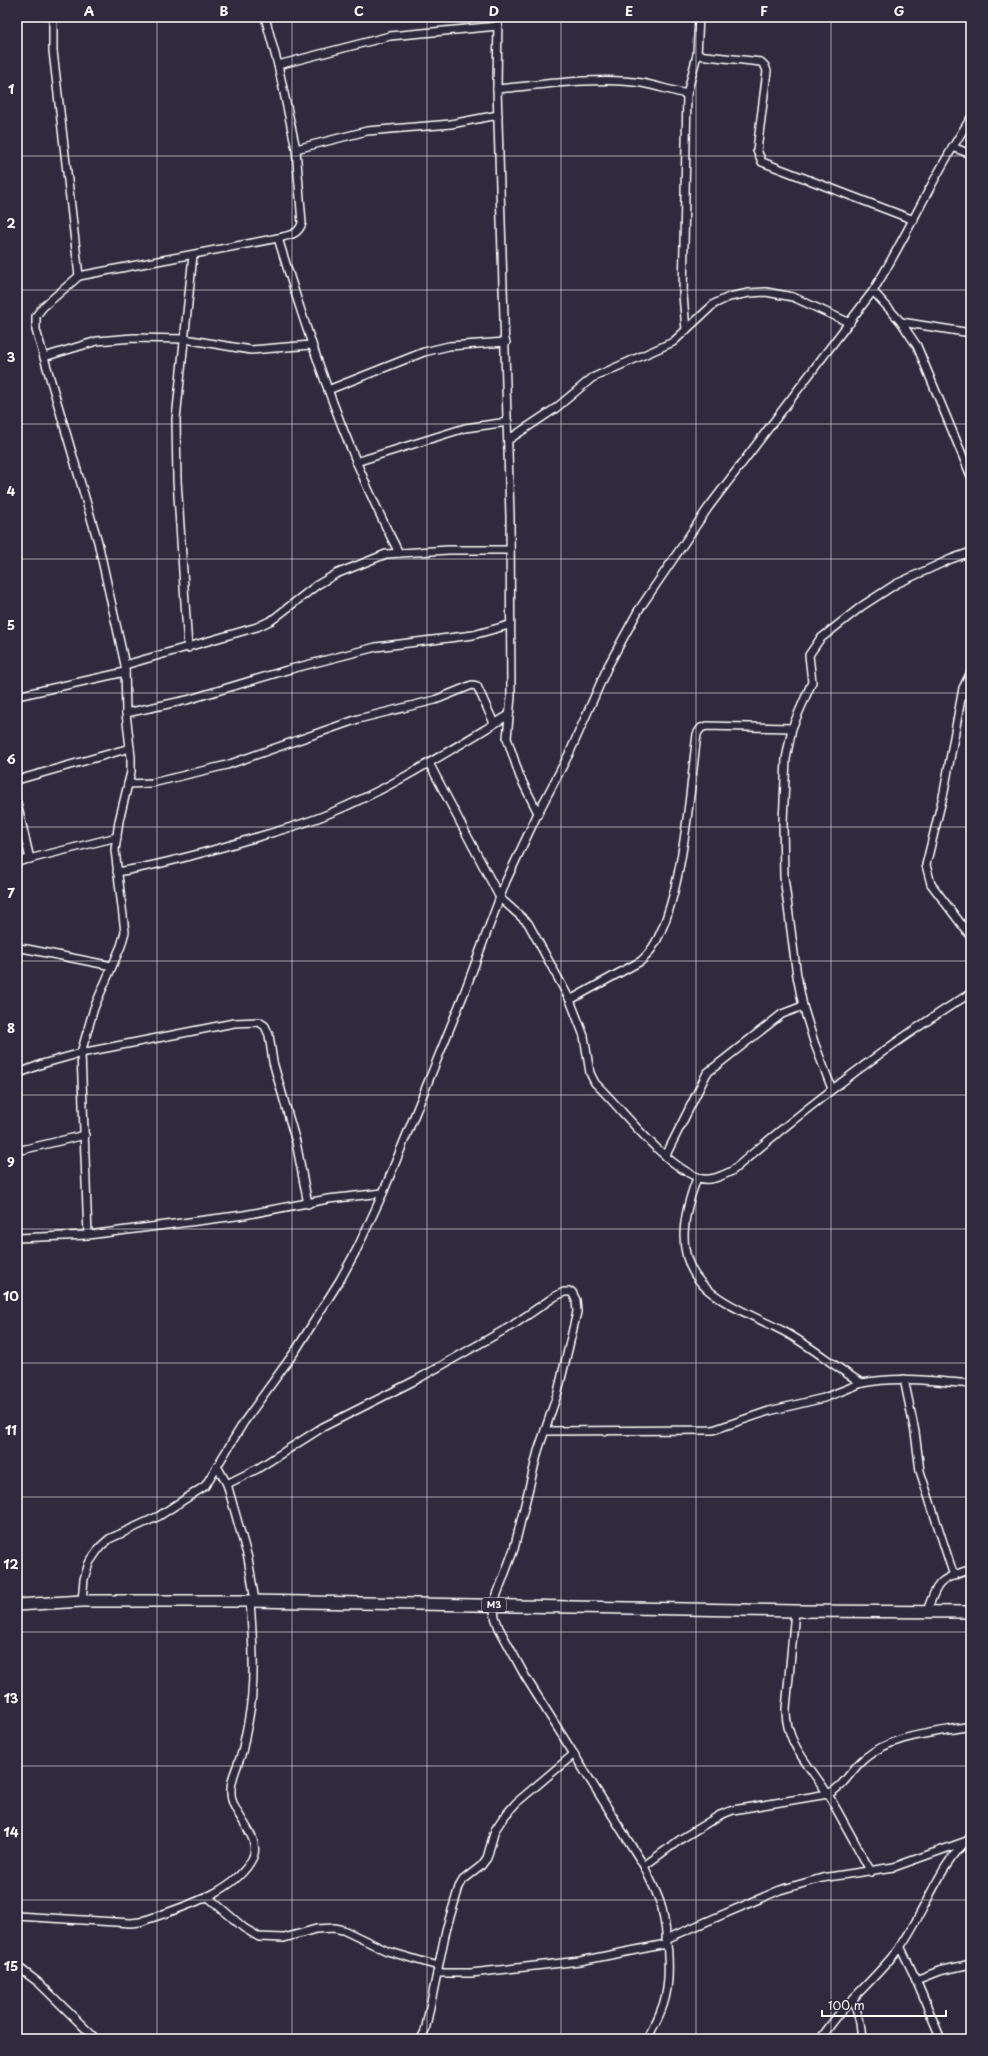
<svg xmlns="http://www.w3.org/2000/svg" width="988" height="2056" font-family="'Playpen Sans',sans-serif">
  <rect width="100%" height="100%" fill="#2f2a3d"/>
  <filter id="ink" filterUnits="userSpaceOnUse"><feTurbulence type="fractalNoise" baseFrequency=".025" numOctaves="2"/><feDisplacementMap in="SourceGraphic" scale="8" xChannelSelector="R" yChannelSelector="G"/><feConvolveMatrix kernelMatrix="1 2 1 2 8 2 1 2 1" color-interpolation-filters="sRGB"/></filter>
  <g filter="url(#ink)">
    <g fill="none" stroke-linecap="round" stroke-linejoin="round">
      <defs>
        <g id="street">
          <path d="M53 17V51L79 276"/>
          <path d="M498 17 497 89 510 516 511 697 507 738 520 777 538 813"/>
          <path d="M697 55 761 62 765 66 767 71 757 150 762 162 914 220"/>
          <path d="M278 65 390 36 498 26"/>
          <path d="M497 89C540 85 600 76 642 83 657 86 672 91 687 94"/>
          <path d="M952 147 971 154"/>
          <path d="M296 149 367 131 451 124 498 115"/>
          <path d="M278 238C311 346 347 453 399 553"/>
          <path d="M873 291 901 322 917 346 971 476"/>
          <path d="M901 322 971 333"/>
          <path d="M686 330 683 295 687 94 697 55 699 17"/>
          <path d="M44 357 97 341 133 338 185 339 251 350 311 345"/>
          <path d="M328 390 424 352 449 346 506 342"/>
          <path d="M508 440 556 408 592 378 673 342 714 304 729 297 749 293 766 292 793 297 850 323"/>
          <path d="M356 462 465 428 508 422"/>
          <path d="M188 648 177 480 176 419 193 255"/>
          <path d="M125 665 257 627 272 620 317 585 336 574 386 554 448 550H510"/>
          <path d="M971 672 963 688 944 792 926 865 931 884 971 937"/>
          <path d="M17 696 125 672"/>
          <path d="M126 713 187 700 287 670 376 647 473 635 509 625"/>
          <path d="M429 763 500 898 528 923 570 1000 584 1036 590 1073 595 1083C622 1109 662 1163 697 1177 708 1183 721 1176 732 1171 808 1106 886 1045 971 993"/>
          <path d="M17 780 130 748"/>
          <path d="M128 784 152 783 227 765 358 719 435 700 472 685 477 686 494 723"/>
          <path d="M17 803 30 859"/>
          <path d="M17 862 117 837"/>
          <path d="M117 872C161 865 204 853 247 840 274 832 302 825 328 814 392 788 450 750 509 715"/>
          <path d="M17 948 27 949 112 966"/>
          <path d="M570 1000 641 961C682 927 690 787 697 734L701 728 707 726 792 728"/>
          <path d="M17 1074 42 1064 81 1053 234 1023 259 1022 265 1026 269 1035 273 1062 296 1142 308 1204"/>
          <path d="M832 1089 814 1042 803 1006 797 976 784 877 783 822 786 759 792 728 812 682 809 655 820 639 862 606 896 584 951 559 971 552"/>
          <path d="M17 1151 85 1135"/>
          <path d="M666 1155 707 1073 782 1014 803 1006"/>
          <path d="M697 1178C684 1212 674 1254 702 1284 719 1303 760 1319 783 1331 811 1346 835 1367 862 1383 898 1376 934 1381 971 1384"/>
          <path d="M88 1235 81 1053 94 1008 121 946 125 932 115 850 119 821 131 772V757L126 713 125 665 98 542 36 330V316L43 307 79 276 278 238C290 235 298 235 302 223L296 149 278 65 265 17"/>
          <path d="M17 1238 88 1235 244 1215 328 1199 383 1193"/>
          <path d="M904 1379 915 1432 920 1471 954 1576"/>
          <path d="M545 1431 713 1430 769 1411 824 1398 862 1383"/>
          <path d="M218 1468 227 1484"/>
          <path d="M82 1601 84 1579 89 1563 100 1547 109 1539 159 1516 205 1486 244 1422 296 1350 340 1280 357 1249 383 1193 463 996 506 881 538 813 570 752 608 666 638 611 708 508 873 291C908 235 934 173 971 118"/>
          <path d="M255 1601 248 1558 227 1484 257 1469 323 1427 416 1380 513 1325 554 1297 564 1292H572L576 1300 577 1312 558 1392 538 1451 514 1549 493 1605 495 1617 499 1628 525 1676 644 1866C650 1880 658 1894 662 1908 667 1932 671 1970 666 1994 663 2010 655 2024 647 2039"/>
          <path d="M795 1611 786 1709C785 1744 812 1768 829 1796 843 1821 857 1846 871 1872"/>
          <path d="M927 1611C939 1578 939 1581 971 1569"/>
          <path d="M644 1866 681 1839 720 1815 733 1810 828 1794C845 1786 851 1769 865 1758 894 1734 936 1733 971 1726"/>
          <path d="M207 1896 244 1928 259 1937 284 1938 316 1929 334 1928 343 1930 387 1951 438 1966"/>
          <path d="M17 1916 131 1923 140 1922C176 1909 236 1894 253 1857 262 1836 231 1814 231 1793 230 1779 238 1766 242 1752 244 1743 246 1732 248 1723 256 1682 253 1642 250 1601"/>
          <path d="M666 1939 780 1890 822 1878 894 1867 964 1842"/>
          <path d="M900 1946 913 1973 941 2039"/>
          <path d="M17 1966 39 1983 96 2039"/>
          <path d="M437 1973H471L580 1961 666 1944"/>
          <path d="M916 1980 939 1971 971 1964"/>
          <path d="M853 1999 860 2022 862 2039"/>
          <path d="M421 2039 425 2031 446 1930 459 1887 463 1880 481 1866 487 1858 495 1830 503 1818 516 1803 574 1754"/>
          <path d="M820 2039C829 2028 837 2015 847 2005 865 1986 884 1968 900 1947 925 1913 939 1863 971 1837"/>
        </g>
        <path id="primary" d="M17 1605 82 1601H250L795 1611 971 1612"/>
      </defs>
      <use href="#street" stroke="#fff" stroke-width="10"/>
      <use href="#primary" stroke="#fff" stroke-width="14"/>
      <use href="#street" stroke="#2f2a3d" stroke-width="7"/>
      <use href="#primary" stroke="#2f2a3d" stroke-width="11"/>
    </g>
  </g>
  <path fill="none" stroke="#fff" stroke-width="1" stroke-opacity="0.55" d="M157 17V2039M292 17V2039M427 17V2039M561 17V2039M696 17V2039M831 17V2039M17 156H971M17 290H971M17 424H971M17 559H971M17 693H971M17 827H971M17 961H971M17 1095H971M17 1229H971M17 1363H971M17 1497H971M17 1632H971M17 1766H971M17 1900H971"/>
  <g text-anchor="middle" stroke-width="3.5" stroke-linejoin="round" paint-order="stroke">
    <rect fill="#2f2a3d" stroke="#c1bfc5" stroke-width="1" x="482" y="1598" width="24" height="14" rx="3"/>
    <g font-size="9" font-weight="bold" fill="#fff">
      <text x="494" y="1608">M3</text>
    </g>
  </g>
  <rect width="988" height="2056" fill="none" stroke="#2f2a3d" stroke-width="44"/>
  <path d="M822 2010v6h124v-6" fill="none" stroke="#ffffff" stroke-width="2"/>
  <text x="828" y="2010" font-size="12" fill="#ffffff" stroke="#2f2a3d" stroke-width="3" paint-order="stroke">100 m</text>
  <rect x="22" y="22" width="944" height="2012" fill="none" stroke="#fff" stroke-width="1.5"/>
  <g font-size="13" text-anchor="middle" font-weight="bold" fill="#fff">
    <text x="89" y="16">A</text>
    <text x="224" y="16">B</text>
    <text x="359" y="16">C</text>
    <text x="494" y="16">D</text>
    <text x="629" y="16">E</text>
    <text x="764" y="16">F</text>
    <text x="899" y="16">G</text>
    <text x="11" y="94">1</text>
    <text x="11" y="228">2</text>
    <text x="11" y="362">3</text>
    <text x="11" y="496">4</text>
    <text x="11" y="630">5</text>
    <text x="11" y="764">6</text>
    <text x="11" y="898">7</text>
    <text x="11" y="1033">8</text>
    <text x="11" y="1167">9</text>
    <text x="11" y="1301">10</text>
    <text x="11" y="1435">11</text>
    <text x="11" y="1569">12</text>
    <text x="11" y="1703">13</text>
    <text x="11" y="1837">14</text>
    <text x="11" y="1971">15</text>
  </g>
</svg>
